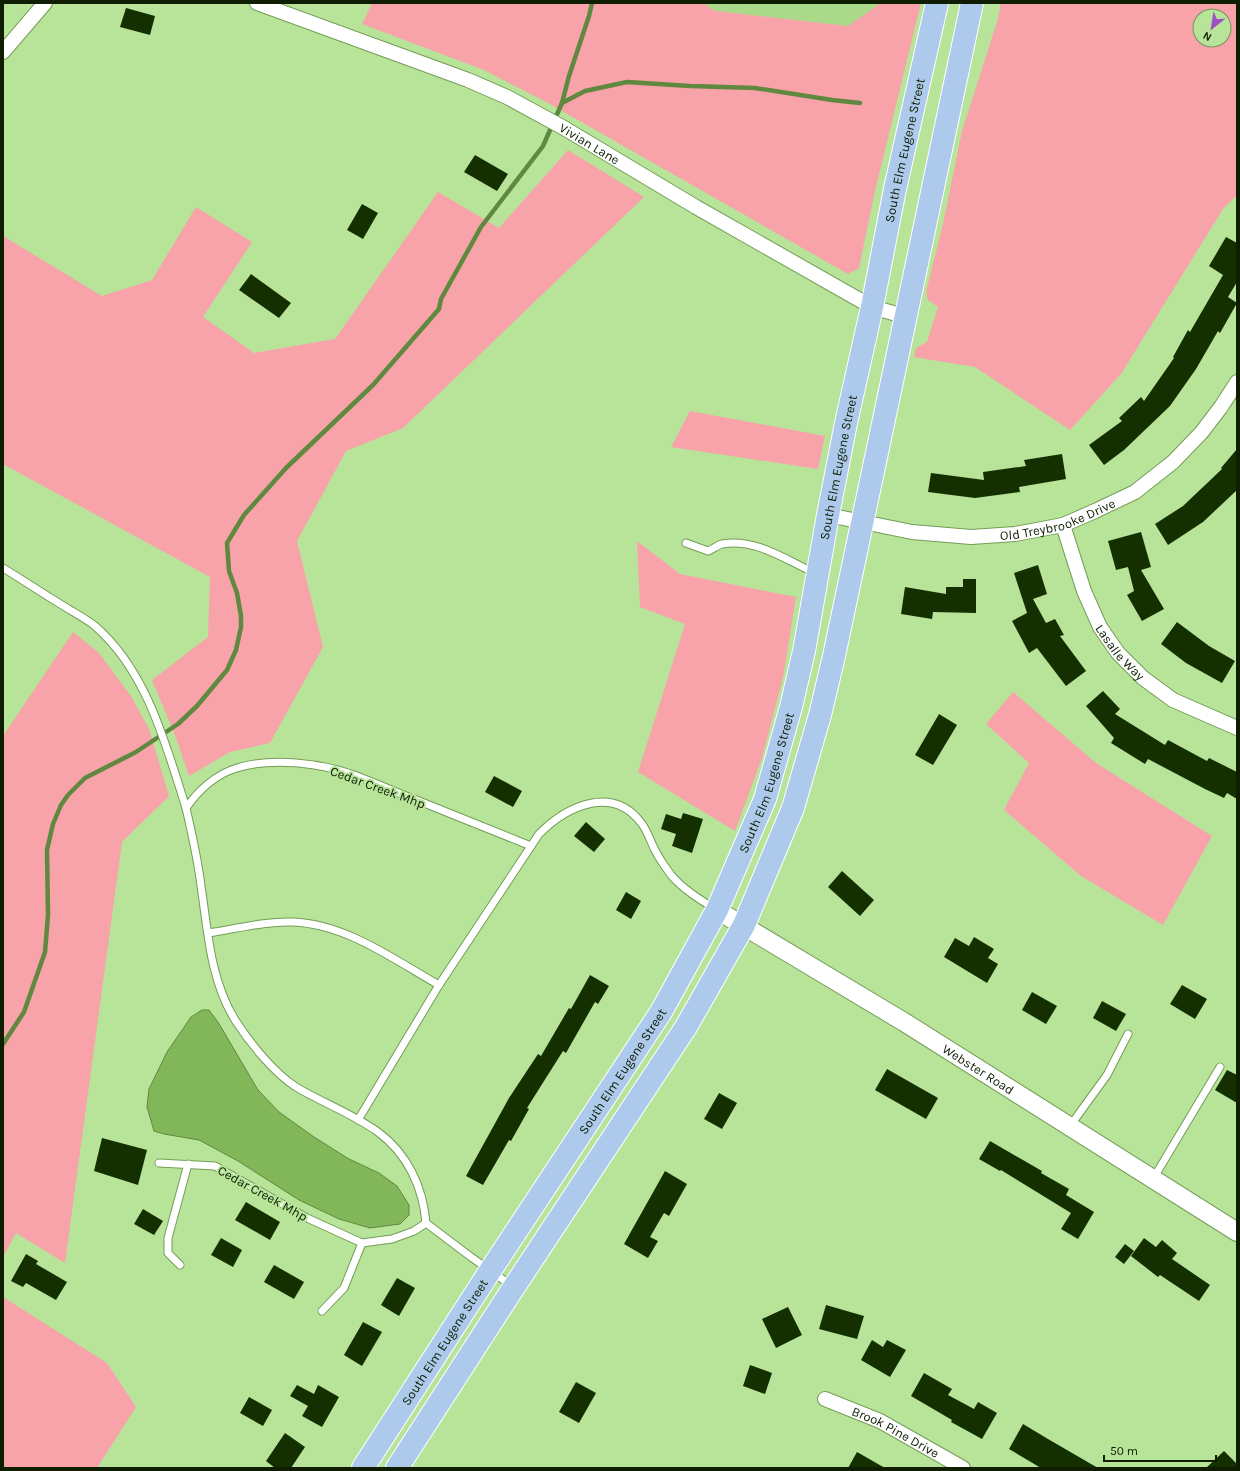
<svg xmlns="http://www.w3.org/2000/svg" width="1240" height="1471" font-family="Karla,sans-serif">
  <rect width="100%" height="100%" fill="#b8e49a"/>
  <path fill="#aad989" d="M703 3H881L848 26 715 11Z"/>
  <g fill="#f8a2aa" fill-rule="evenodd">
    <path d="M372 3H703L715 11 848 26 881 3H921L875 191 859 268 848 274 548 103 484 70 362 24Z"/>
    <path d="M1001 3H1237V195L1223 209 1121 374 1070 430 975 367 914 357 916 348 927 342 938 307 928 300 926 292 943 224 962 131 997 22ZM1200 16H1224V40H1200Z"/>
    <path d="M568 150 644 197 403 428 346 451 297 541 323 647 270 743 230 752 189 776 175 735 152 680 208 637 210 577 3 464V236L102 296 152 280 196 207 252 242 203 317 254 353 335 339 438 192 499 228Z"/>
    <path d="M690 411 825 436 818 469 671 447Z"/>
    <path d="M637 541 680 574 796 597 783 678 762 758 735 831 638 772 685 624 640 607Z"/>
    <path d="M73 632 99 653 131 696 149 729 169 796 122 842 65 1263 16 1233 3 1257V736Z"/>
    <path d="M1013 692 1096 763 1212 836 1163 925 1081 876 1004 810 1029 763 986 724Z"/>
    <path d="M3 1297 107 1363 136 1407 97 1468H3Z"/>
  </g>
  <path fill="#81b758" stroke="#5f893e" d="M202 1010H209L218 1022 258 1090 279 1112 314 1137 349 1159 379 1173 397 1186 409 1205V1215L400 1224 370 1228 339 1219 299 1200 238 1161 199 1140 164 1134 154 1131 147 1107 149 1089 167 1052 191 1017Z"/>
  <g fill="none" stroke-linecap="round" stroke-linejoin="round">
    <g stroke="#5f893e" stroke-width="4.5">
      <path d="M562 103 585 91 627 82 690 86 755 88 832 100 860 103"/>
      <path d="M3 1044 24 1012 45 952 48 915 47 850 53 824 61 805 68 795 85 778 136 752 178 724 197 706 227 670 236 650 241 627V616L237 593 229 571 227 543 244 515 286 468 373 385 439 309 441 299 481 227 543 146 562 103 569 76 589 16 592 3"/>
    </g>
  </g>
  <g fill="#153000">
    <path d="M126 8 155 16 150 35 120 27Z"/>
    <path d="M475 155 508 174 497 191 464 172Z"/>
    <path d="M362 204 378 213 363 239 347 230Z"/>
    <path d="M1226 237 1237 243V282L1228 297 1237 303 1220 333 1218 331 1196 369 1170 406 1124 450 1104 465 1089 445 1122 421 1119 418 1141 397 1144 401 1174 358 1173 357 1188 330 1190 332 1223 275 1209 266Z"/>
    <path d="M251 274 291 303 279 318 239 290Z"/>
    <path d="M1237 449V490L1203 522 1168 545 1155 524 1183 506 1222 469 1221 468Z"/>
    <path d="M1062 454 1066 479 1019 487 1020 492 975 498 928 492 931 473 984 480 983 472 1026 466 1024 460Z"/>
    <path d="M1141 532 1151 567 1141 570 1164 609 1142 621 1127 595 1134 591 1128 567 1116 570 1108 541Z"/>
    <path d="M1038 565 1047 594 1033 599 1046 623 1055 619 1064 635 1060 636 1086 671 1066 686 1037 648 1029 653 1012 621 1027 613 1014 573Z"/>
    <path d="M963 579H976V613L933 612 932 619 901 614 905 587 946 594V587H963Z"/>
    <path d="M1177 622 1209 646 1235 661 1222 683 1186 663 1161 644Z"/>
    <path d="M1103 691 1120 709 1115 714 1165 745 1168 740 1207 761 1209 758 1237 772V799L1227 793 1224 798 1205 789 1148 759 1145 764 1111 743 1114 738 1086 706Z"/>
    <path d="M939 714 957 725 933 765 915 755Z"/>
    <path d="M494 776 522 791 513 807 485 792Z"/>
    <path d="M683 813 703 819 692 853 672 846 676 834 661 829 666 814 681 819Z"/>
    <path d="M586 822 605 839 594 852 574 836Z"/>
    <path d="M842 871 874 900 860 916 828 887Z"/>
    <path d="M626 892 641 901 631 919 616 910Z"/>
    <path d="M974 937 994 949 988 958 998 964 987 983 944 957 955 938 969 946Z"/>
    <path d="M590 975 609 986 598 1004 595 1002 566 1053 563 1051 527 1108 529 1109 511 1141 509 1140 483 1185 466 1176 509 1098 538 1054 541 1056 569 1008 571 1009Z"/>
    <path d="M1182 985 1207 999 1195 1019 1170 1004Z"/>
    <path d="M1032 992 1057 1006 1046 1024 1022 1010Z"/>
    <path d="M1102 1001 1126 1014 1116 1031 1093 1018Z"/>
    <path d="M887 1069 938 1098 926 1119 875 1090Z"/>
    <path d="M1227 1070 1237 1075V1103L1215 1090Z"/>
    <path d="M719 1093 737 1103 722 1129 704 1119Z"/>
    <path d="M102 1138 147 1150 138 1185 94 1171Z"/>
    <path d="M990 1141 1042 1171 1041 1173 1069 1189 1066 1195 1094 1212 1078 1239 1061 1229 1071 1213 1001 1170 1000 1171 979 1159Z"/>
    <path d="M665 1171 687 1184 669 1216 664 1213 650 1237 658 1241 648 1258 624 1244Z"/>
    <path d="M246 1202 280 1222 270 1240 235 1220Z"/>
    <path d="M143 1209 163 1221 154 1235 134 1224Z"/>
    <path d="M221 1238 242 1250 233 1267 211 1255Z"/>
    <path d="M1144 1238 1156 1247 1162 1240 1177 1253 1172 1259 1210 1285 1199 1301 1160 1275 1158 1277 1131 1256Z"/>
    <path d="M1125 1244 1134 1251 1124 1264 1115 1257Z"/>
    <path d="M26 1254 38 1261 36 1264 67 1282 56 1300 26 1283 23 1287 11 1281Z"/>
    <path d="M274 1265 304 1282 294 1299 264 1282Z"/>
    <path d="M397 1278 415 1288 399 1316 381 1305Z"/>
    <path d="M826 1305 864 1316 857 1339 819 1329Z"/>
    <path d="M788 1307 802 1335 776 1348 762 1319Z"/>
    <path d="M363 1322 382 1332 362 1366 344 1355Z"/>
    <path d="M872 1340 883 1347 887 1340 906 1350 890 1377 861 1360Z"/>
    <path d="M750 1365 772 1373 765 1394 743 1386Z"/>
    <path d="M924 1373 952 1389 948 1395 974 1409 978 1402 997 1413 982 1439 951 1422 952 1420 911 1396Z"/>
    <path d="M576 1382 596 1393 579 1423 559 1412Z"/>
    <path d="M297 1385 314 1394 318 1385 339 1397 322 1427 302 1416 308 1406 290 1396Z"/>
    <path d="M249 1397 272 1410 263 1426 240 1413Z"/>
    <path d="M1023 1424 1048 1439 1098 1468H1041L1009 1449Z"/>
    <path d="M285 1433 305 1447 291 1468H275L266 1461Z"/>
    <path d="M1224 1451 1237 1464V1468H1206Z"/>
    <path d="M857 1452 885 1468H848Z"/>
  </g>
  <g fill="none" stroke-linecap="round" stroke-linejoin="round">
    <defs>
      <g id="service">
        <path d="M686 543 708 551C713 549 718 545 722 544 756 538 786 560 815 573"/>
        <path d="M3 568C23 580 42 593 62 605 73 612 85 618 95 626 147 671 166 745 186 808"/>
        <path d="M208 933C236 929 265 921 293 922 346 924 393 959 439 985"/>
        <path d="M358 1120 439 985 539 834C567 806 613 784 642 824 648 832 651 843 656 852 660 860 666 868 671 875 683 889 699 899 715 909"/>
        <path d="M1070 1126 1107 1075 1128 1034"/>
        <path d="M159 1163 215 1166 307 1218 362 1243 392 1239 414 1231 426 1223"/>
        <path d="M1153 1179 1220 1067"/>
        <path d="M180 1265 168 1253V1238L188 1164"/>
        <path d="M512 1286 471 1257 426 1223C423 1188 408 1154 378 1132 353 1114 323 1103 296 1087 273 1072 250 1043 235 1020 210 979 208 932 201 886 198 860 192 834 186 808 198 791 216 774 237 768 272 757 320 763 354 775 376 783 397 793 419 801 456 816 494 831 531 846"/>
        <path d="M322 1311 344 1288 362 1243"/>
      </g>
      <g id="minor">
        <path id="s1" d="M257 3 468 80 507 97 564 128 696 207 872 307 907 317"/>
        <path d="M3 52 45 3"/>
        <path id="s2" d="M828 515 912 532 971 537 1015 534 1063 525 1095 511 1135 492 1173 462 1201 433 1221 407 1237 382"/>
        <path id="s3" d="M1063 525 1084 591 1100 627 1118 653 1143 678 1173 700 1237 728"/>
        <path id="s4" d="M825 1399 880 1421 963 1468"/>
      </g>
      <g id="tertiary">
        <path id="s5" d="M717 910 904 1022 1237 1232"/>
      </g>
      <g id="primary">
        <path id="s6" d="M363 1468 490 1271 661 1012 717 910 765 799 791 707 804 651 828 515 846 423 872 307 895 189 937 3"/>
        <path d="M397 1468 514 1287 686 1027 744 925 793 808 820 715 834 656 972 3"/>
      </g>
    </defs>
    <use href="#service" stroke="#749d57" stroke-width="9"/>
    <use href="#minor" stroke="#749d57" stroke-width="16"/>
    <use href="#tertiary" stroke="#749d57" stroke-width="20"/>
    <use href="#primary" stroke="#fff" stroke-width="24"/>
    <use href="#service" stroke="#fff" stroke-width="7"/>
    <use href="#minor" stroke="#fff" stroke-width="14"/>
    <use href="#tertiary" stroke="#fff" stroke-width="18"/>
    <use href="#primary" stroke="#adcaec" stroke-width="22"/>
  </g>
  <g text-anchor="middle" stroke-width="4" stroke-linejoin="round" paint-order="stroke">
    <g font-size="13" fill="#0f1e03" stroke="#b8e49a">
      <text dy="5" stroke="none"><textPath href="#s1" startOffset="362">Vivian Lane</textPath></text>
      <text dy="5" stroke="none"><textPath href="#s6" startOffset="1446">South Elm Eugene Street</textPath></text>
      <text dy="5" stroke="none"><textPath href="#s6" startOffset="1122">South Elm Eugene Street</textPath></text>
      <text dy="5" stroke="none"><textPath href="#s2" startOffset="234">Old Treybrooke Drive</textPath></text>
      <text dy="5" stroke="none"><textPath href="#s3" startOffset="141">Lasalle Way</textPath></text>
      <text dy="5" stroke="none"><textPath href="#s6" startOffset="798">South Elm Eugene Street</textPath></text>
      <text transform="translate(378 787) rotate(20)" y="5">Cedar Creek Mhp</text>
      <text dy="5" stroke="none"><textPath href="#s5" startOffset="306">Webster Road</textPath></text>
      <text dy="5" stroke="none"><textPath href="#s6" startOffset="474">South Elm Eugene Street</textPath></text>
      <text transform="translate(263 1193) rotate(29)" y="5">Cedar Creek Mhp</text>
      <text dy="5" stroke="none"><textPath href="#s6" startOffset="150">South Elm Eugene Street</textPath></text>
      <text dy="5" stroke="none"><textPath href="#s4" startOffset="78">Brook Pine Drive</textPath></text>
    </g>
  </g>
  <rect width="1240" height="1471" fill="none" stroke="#0f1e03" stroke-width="8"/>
  <g transform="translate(1212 28) rotate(210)"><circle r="19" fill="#b8e49a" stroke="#74955e"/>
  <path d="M0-3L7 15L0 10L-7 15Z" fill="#9e51c2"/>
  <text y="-6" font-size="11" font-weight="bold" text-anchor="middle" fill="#0f1e03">N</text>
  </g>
  <path d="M1104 1455v6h112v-6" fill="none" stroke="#0f1e03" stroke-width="2"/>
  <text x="1110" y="1455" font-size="12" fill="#0f1e03" stroke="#b8e49a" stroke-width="3" paint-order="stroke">50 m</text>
</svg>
